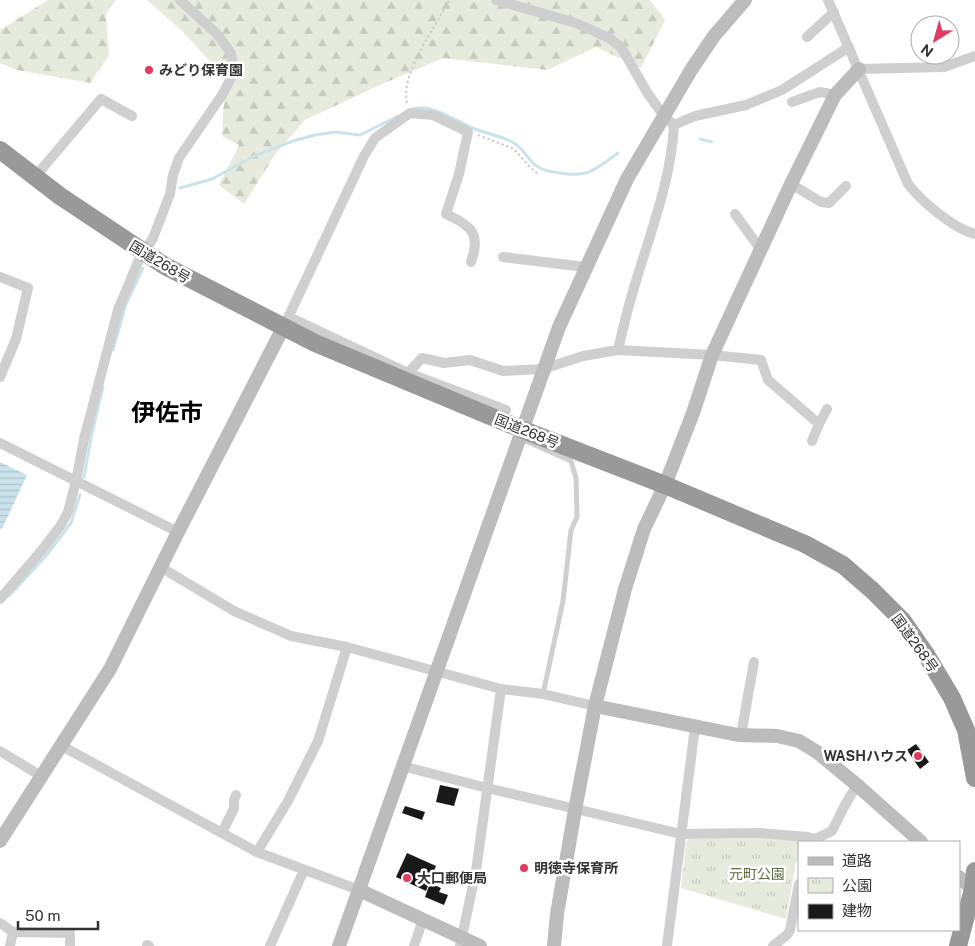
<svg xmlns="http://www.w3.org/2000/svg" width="975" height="946" font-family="'Public Sans','Noto Sans JP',sans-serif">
  <defs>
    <pattern id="forest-firs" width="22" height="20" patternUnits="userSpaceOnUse" patternTransform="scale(1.25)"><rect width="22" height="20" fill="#e7ebdd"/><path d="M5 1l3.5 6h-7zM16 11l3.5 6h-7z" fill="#c7cabe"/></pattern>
    <pattern id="park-tufts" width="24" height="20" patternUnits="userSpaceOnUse" patternTransform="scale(1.25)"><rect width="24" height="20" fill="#e7ebdd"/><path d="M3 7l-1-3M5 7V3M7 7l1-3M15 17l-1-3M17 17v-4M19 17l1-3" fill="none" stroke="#c7cabe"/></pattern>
    <pattern id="water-rules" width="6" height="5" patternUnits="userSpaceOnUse" patternTransform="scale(1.25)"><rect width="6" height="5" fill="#cae3eb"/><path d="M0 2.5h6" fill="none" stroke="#aec3ca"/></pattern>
  </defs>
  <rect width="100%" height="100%" fill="#fff"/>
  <g fill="url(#forest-firs)">
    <path d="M48 0H116L106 14 109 55 90 83 17 70 0 63V30Z"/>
    <path d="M147 0H650L665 20 641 68 596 47 547 70 443 58 380 85 305 120 276 153 244 204 219 185 239 145 222 136 225 78 182 31Z"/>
  </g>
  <path fill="url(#park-tufts)" d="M803 838 807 842H799V857L796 862 786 919 681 888 686 843 688 839Z"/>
  <path fill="url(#water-rules)" d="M0 462 27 475 2 529 0 528Z"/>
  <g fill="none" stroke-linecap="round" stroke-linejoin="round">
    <g stroke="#cae3eb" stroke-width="3">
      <path d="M411 110C429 101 457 122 475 129 488 134 502 136 514 143 524 149 530 163 538 167 544 171 553 172 560 173 590 178 595 169 618 153"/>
      <path d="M700 139 712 142"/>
      <path d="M180 188 212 179 254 156 293 141 315 135 335 132 360 135 398 116"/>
      <path d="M113 350 126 304 143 268"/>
      <path d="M84 477 91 438 103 387"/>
      <path d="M9 596 45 557 71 523 80 495"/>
    </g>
  </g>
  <g fill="#191919">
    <path d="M916 744 929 762 920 769 907 750Z"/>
    <path d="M440 785 459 789 454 806 436 802Z"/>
    <path d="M405 806 425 812 422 820 402 813Z"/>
    <path d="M407 853 436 866 426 891 396 877Z"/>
    <path d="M430 883 441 888 439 892 448 895 444 905 425 897Z"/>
  </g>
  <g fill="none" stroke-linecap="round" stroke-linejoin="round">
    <g stroke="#ccc" stroke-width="2" stroke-dasharray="2.5 2.5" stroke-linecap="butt">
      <path d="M407 103C400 73 436 27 449 0"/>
      <path d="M478 135 514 149 529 166 539 175"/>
    </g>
    <path stroke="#cfcfcf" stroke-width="5" d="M521 439 571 461 576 478 577 517 571 530 563 601 543 694"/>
    <g stroke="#cfcfcf" stroke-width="10">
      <path d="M496 0 576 23 609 38 621 47 648 94 664 116 674 125 695 116 746 105 782 90 849 47"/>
      <path d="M828 0 908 184C921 201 954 229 975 234"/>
      <path d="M807 37 834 12"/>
      <path d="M859 69 944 67 975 56"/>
      <path d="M792 102 820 92 835 95"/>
      <path d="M34 178 101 99 132 116"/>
      <path d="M791 184 821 202 829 203 846 186"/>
      <path d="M735 214 761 250"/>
      <path d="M503 257 585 267"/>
      <path d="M0 277 28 288 16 339 0 377"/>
      <path d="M289 317 408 373 422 358 444 363 470 360 503 371 543 369 583 356 618 350 712 355 761 360 768 380 819 424 812 441"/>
      <path d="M286 322 364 156 375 138 410 113 433 115 468 132 459 174 446 214C472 226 481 234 471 262"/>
      <path d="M618 350C622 333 626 315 631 298 647 241 671 184 674 125"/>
      <path d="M408 373 506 410"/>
      <path d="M819 424 827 409"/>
      <path d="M0 443 178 532"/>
      <path d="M162 568 234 611 291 636 347 647 501 689 543 694 595 706"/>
      <path d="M0 599 42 550 61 525 68 512 76 481 84 439 118 310 138 262 153 238 170 194 173 175 179 158 222 95 234 72 231 53 217 34 180 0"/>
      <path d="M741 735 754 662"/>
      <path d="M60 745 257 852 359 890"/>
      <path d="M0 751 41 776"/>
      <path d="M402 766 487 788 681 834 760 833 808 837 815 839"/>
      <path d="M222 833 234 808V800L236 795"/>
      <path d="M813 842 815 839 832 831 845 805 857 785"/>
      <path d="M257 852 288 801 318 741 347 647"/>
      <path d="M0 923 13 932 70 933V946"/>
      <path d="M147 945 149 946"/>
      <path d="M10 946 13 932"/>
      <path d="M270 946 304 870"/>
      <path d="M414 946 423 919"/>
      <path d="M460 946 476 871 501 689"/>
      <path d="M667 946 695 727"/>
      <path d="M773 946 787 935 790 930 799 884"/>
    </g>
    <g stroke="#bcbcbc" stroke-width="14">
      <path d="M595 706 738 735 777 736 799 741 817 752 857 785 921 842"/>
      <path d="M0 841 110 669 178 532 283 328"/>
      <path d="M959 877 975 891"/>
      <path d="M359 890 480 946"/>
      <path d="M339 946 559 327 627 179 691 70 714 36 745 0"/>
      <path d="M554 946 557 914 575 810 595 706 625 589 644 529 665 485 693 413 712 355 791 184 835 95 859 69"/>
    </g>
    <g stroke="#999" stroke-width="18">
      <path d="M0 150 60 196 165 266 315 343 509 424"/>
      <path d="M531 433 665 485 805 544 843 565 873 591 902 620 927 656 952 698 966 730 975 778"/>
      <path d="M958 946 973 889 975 871"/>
    </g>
    <path stroke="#999" stroke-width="18" d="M509 424 531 433"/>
  </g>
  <g fill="#e33a60" stroke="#fff" stroke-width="2">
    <circle cx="149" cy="70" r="5"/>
    <circle cx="918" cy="756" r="5"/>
    <circle cx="524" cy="868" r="5"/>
    <circle cx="407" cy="878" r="5"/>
  </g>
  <g text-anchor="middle" stroke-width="5" stroke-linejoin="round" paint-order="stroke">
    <g font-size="14" font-weight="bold" fill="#323232" stroke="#fff" text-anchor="start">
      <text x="159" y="75">みどり保育園</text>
      <text x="908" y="761" text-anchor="end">WASHハウス</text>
      <text x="534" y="873">明徳寺保育所</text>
      <text x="417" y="883">大口郵便局</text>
    </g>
    <g font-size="14" fill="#323232" stroke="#fff">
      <text transform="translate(160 262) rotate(31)" y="5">国道268号</text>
      <text transform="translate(527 431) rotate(22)" y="5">国道268号</text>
      <text transform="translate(915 643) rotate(54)" y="5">国道268号</text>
    </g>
    <g font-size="14" fill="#5c6d3f" stroke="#fff">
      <text x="757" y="879">元町公園</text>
    </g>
    <g font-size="24" font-weight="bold" fill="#000" stroke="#fff">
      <text x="167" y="421">伊佐市</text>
    </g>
  </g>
  <rect x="798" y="841" width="162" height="90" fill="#ffffff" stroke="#adadad"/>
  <rect x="808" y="857" width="25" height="8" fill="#bcbcbc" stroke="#adadad"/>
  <text x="842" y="866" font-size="15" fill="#323232">道路</text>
  <rect x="808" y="878" width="25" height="15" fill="url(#park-tufts)" stroke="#adadad"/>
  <text x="842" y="891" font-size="15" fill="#323232">公園</text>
  <rect x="808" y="904" width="25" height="15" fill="#191919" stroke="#adadad"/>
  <text x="842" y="916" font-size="15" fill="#323232">建物</text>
  <g transform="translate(935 40) rotate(217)"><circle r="24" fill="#ffffff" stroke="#adadad"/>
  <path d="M0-4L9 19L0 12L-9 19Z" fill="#e33a60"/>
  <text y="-8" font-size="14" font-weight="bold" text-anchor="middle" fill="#323232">N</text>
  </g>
  <path d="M18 921v8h80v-8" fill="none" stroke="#323232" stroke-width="2.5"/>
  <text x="25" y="921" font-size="15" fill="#323232" stroke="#ffffff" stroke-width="4" paint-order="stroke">50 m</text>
</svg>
